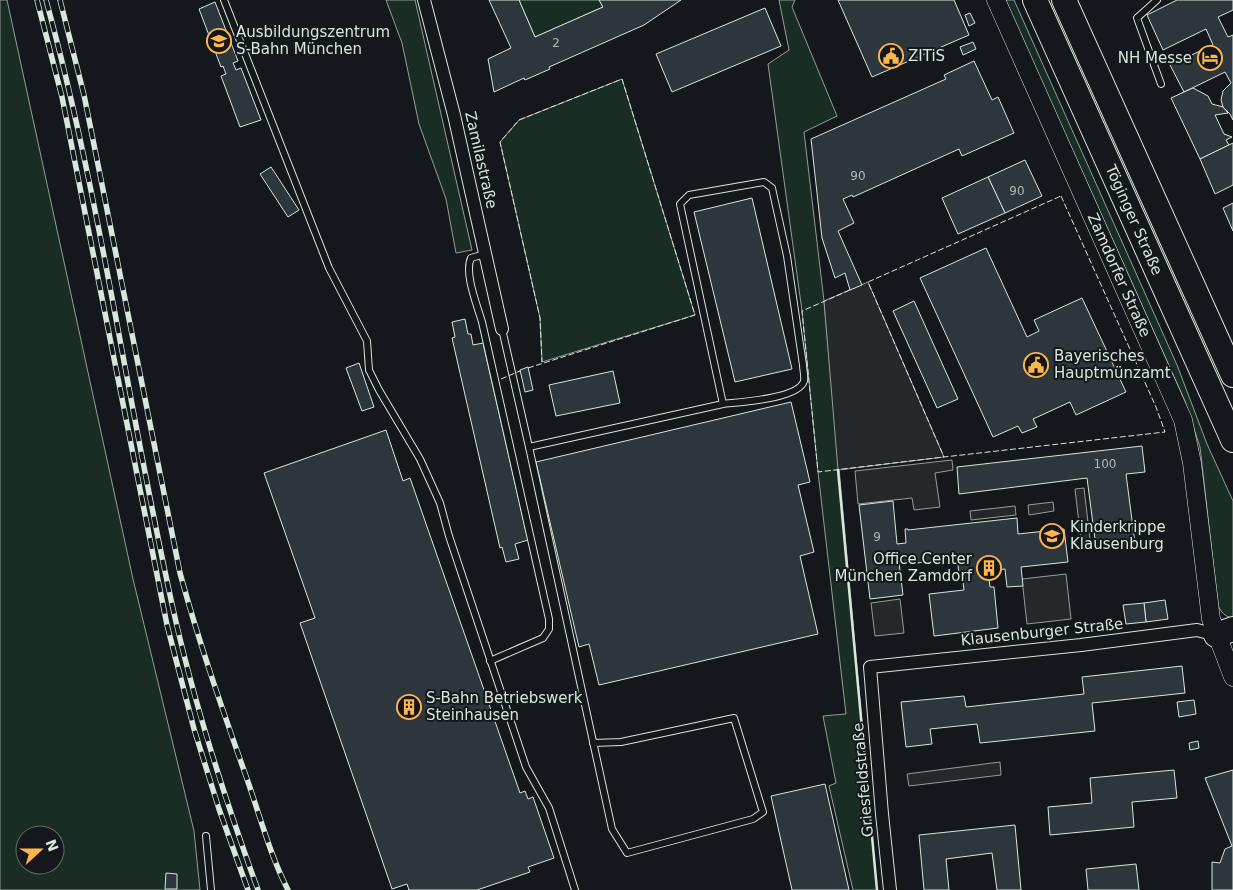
<svg xmlns="http://www.w3.org/2000/svg" width="1233" height="890" font-family="'DejaVu Sans',sans-serif">
  <rect width="100%" height="100%" fill="#14181c"/>
  <g fill="#1a2d24" stroke="#939e99" fill-rule="evenodd">
    <path d="M0 0H7L133 579 194 831 200 890H0ZM25 835H55V865H25Z"/>
    <path d="M386 0H415L472 250 456 253 446 199 419 124 402 43Z"/>
    <path d="M519 0H599L603 7 535 37Z"/>
    <path d="M779 0H795L792 7 837 116 804 132 824 301 877 890H853L829 786 836 783 823 716 846 714 818 472 802 311 768 64 789 50Z"/>
    <path d="M1005 0H1014L1177 365 1207 444 1233 501V618C1225 617 1221 612 1218 605L1200 447 1185 401Z"/>
    <path d="M622 79 695 315 542 362 540 318 500 142 519 120Z"/>
  </g>
  <g fill="#24282b" stroke="#939e99">
    <path d="M868 282 944 457 838 470 824 301Z"/>
    <path d="M952 460 953 470 935 473 940 507 914 510 912 498 858 504 855 471Z"/>
    <path d="M1084 488 1091 548 1082 549 1075 489Z"/>
    <path d="M1053 502 1054 511 1029 515 1028 505Z"/>
    <path d="M1015 506 1016 515 971 520 970 511Z"/>
    <path d="M1066 574 1071 619 1027 624 1022 579Z"/>
    <path d="M900 599 904 633 875 636 871 603Z"/>
    <path d="M1000 762 1001 775 909 786 907 774Z"/>
  </g>
  <g fill="#2c363c" stroke="#d8e6dc">
    <path d="M489 0H519L535 37 603 7 599 0H681L644 25 549 67 550 69 525 80 524 78 494 92 488 59 511 48Z"/>
    <path d="M838 0H954L969 35 872 77Z"/>
    <path d="M1177 0H1233V10L1218 17 1228 37 1233 35V120L1230 114 1223 107 1221 100 1223 91 1231 83 1225 72 1184 92 1170 65 1213 45 1206 29 1163 50 1147 15Z"/>
    <path d="M215 2 238 61 233 63 236 70 241 68 261 120 240 127 221 76 226 74 223 66 221 67 199 9Z"/>
    <path d="M765 8 781 46 672 92 656 54Z"/>
    <path d="M970 13 975 23 969 26 965 15Z"/>
    <path d="M973 42 976 49 963 55 960 47Z"/>
    <path d="M974 61 992 100 998 97 1014 133 962 156 959 149 853 197 852 195 843 199 854 223 838 231 862 285 850 290 845 273 835 278 822 238 811 139 946 79 944 75Z"/>
    <path d="M1193 88 1208 96 1212 104 1223 107 1228 113 1215 115 1224 134 1232 137 1226 140 1229 145 1200 159 1171 98Z"/>
    <path d="M1233 143V185L1215 194 1200 159Z"/>
    <path d="M1025 160 1042 196 1005 213 988 177Z"/>
    <path d="M271 167 299 210 288 217 260 174Z"/>
    <path d="M988 177 1005 213 958 234 942 198Z"/>
    <path d="M752 198 792 369 735 382 694 212Z"/>
    <path d="M1233 203V231L1223 208Z"/>
    <path d="M986 248 1027 337 1039 331 1034 320 1082 298 1126 392 1076 415 1070 402 1033 419 1037 427 1022 433 1018 426 993 437 920 278Z"/>
    <path d="M914 301 958 399 937 408 893 311Z"/>
    <path d="M465 319 468 334H471L473 345 483 343 528 540 515 544 519 559 506 562 502 547 500 548 452 338 455 337 452 322Z"/>
    <path d="M359 363 374 407 362 411 346 368Z"/>
    <path d="M528 367 533 390 525 392 520 370Z"/>
    <path d="M613 371 620 403 556 416 549 385Z"/>
    <path d="M791 402 810 482 798 485 814 552 800 556 818 634 599 685 589 644 579 647 536 462Z"/>
    <path d="M386 430 403 481 410 478 520 793 525 791 528 799 533 797 554 858 528 867 530 872 477 890H409L407 884 392 889 300 623 315 618 264 473Z"/>
    <path d="M1142 446 1145 472 1126 474 1135 543 1096 547 1087 478 959 494 957 467Z"/>
    <path d="M893 501 897 544 906 543 905 529H908V530L1017 518 1018 534 1064 529 1068 562 1021 567 1023 586 1007 587 1005 569 988 571 990 587H994L998 628 934 636 929 594 964 590 962 574H959L957 558 909 564 908 561 899 562 903 595 870 599 859 505Z"/>
    <path d="M1165 600 1168 619 1146 622 1144 603Z"/>
    <path d="M1144 603 1146 622 1126 624 1123 605Z"/>
    <path d="M1182 666 1185 693 1092 703 1095 731 980 743 977 724 930 729 932 744 906 747 901 702 964 696 966 707 1084 694 1082 677Z"/>
    <path d="M1194 700 1196 714 1179 717 1177 702Z"/>
    <path d="M1198 741 1199 748 1190 750 1189 743Z"/>
    <path d="M1174 770 1177 798 1132 802 1134 827 1050 835 1048 807 1092 803 1090 778Z"/>
    <path d="M1233 770V890H1212V862L1220 863 1225 849 1232 846 1205 778Z"/>
    <path d="M825 784 849 890H792L771 796Z"/>
    <path d="M1015 825 1021 890H997L992 853 946 859 949 890H924L919 835Z"/>
    <path d="M1136 864 1139 890H1088L1086 869Z"/>
    <path d="M166 873 177 874V889H165Z"/>
  </g>
  <g fill="none" stroke-linecap="round" stroke-linejoin="round">
    <defs>
      <g id="lane">
        <path d="M224 0 329 268 367 341 369 370 379 390 420 459 440 503 449 536 526 767 549 808 575 890"/>
        <path d="M1157 0 1137 18 1161 84"/>
        <path d="M485 254 471 258C464 273 477 305 482 322L549 619V629L543 638 490 661"/>
        <path d="M502 329 529 447 612 829 627 853 753 819 763 812 734 718 621 742 593 743"/>
        <path d="M529 447 723 404 680 204 689 195 764 182 772 188 787 256 803 365C803 370 805 376 804 381 799 399 739 402 723 404"/>
        <path d="M206 836 211 890"/>
      </g>
      <g id="street">
        <path d="M424 0 454 115 502 329"/>
        <path d="M890 890 882 814 870 667 1081 645 1197 630 1216 635"/>
      </g>
      <path id="secondary" d="M996 0 1183 420 1192 463 1211 619 1233 677"/>
      <g id="highway">
        <path d="M1035 0 1233 440"/>
        <path d="M1064 0 1233 375"/>
        <path d="M1216 635 1233 629"/>
      </g>
    </defs>
    <use href="#lane" stroke="#d8e6dc" stroke-width="8"/>
    <use href="#street" stroke="#d8e6dc" stroke-width="14"/>
    <use href="#secondary" stroke="#d8e6dc" stroke-width="19"/>
    <use href="#highway" stroke="#d8e6dc" stroke-width="26"/>
    <use href="#lane" stroke="#14181c" stroke-width="6"/>
    <use href="#street" stroke="#14181c" stroke-width="12"/>
    <use href="#secondary" stroke="#14181c" stroke-width="18"/>
    <use href="#highway" stroke="#14181c" stroke-width="24"/>
    <defs>
      <g id="rail">
        <path d="M37 0 62 97 167 625 194 729 219 809 248 890"/>
        <path d="M46 0C102 204 129 415 176 622 197 713 226 802 258 890"/>
        <path d="M60 0 84 95 180 573C199 643 223 711 247 779 260 816 270 855 288 890"/>
      </g>
    </defs>
    <use href="#rail" stroke="#d8e6dc" stroke-width="5.5"/>
    <use href="#rail" stroke="#14181c" stroke-width="4" stroke-dasharray="11" stroke-linecap="butt"/>
    <g stroke="#d8e6dc" stroke-width="1" stroke-dasharray="6 2.5" stroke-linecap="butt">
      <path d="M1061 196 1156 407 1165 432 944 457 868 282Z"/>
      <path d="M850 290 802 311 818 472 944 457"/>
      <path d="M528 368 695 315 622 79 519 120 500 142 540 318 542 362"/>
      <path d="M501 379 520 371"/>
    </g>
    <path stroke="#d8e6dc" stroke-width="2.5" d="M838 470 877 890"/>
  </g>
  <defs>
    <symbol id="university-ring" viewBox="-11 -11 22 22"><circle r="9.5" fill="#14181c" stroke="#ffb74d" stroke-width="1.5"/><path d="M0-5L7-2L0 1L-7-2ZM-4 1L0 2.5L4 1V4Q0 6-4 4Z" fill="#ffb74d"/></symbol>
    <symbol id="civic-ring" viewBox="-11 -11 22 22"><circle r="9.5" fill="#14181c" stroke="#ffb74d" stroke-width="1.5"/><path d="M-.6-6.5H3V-4.5H.6V-3L4-1V1h2V6H-6V1h2V-1L-.6-3ZM-1.2 2.5V6h2.4V2.5Z" fill="#ffb74d"/></symbol>
    <symbol id="hotel-ring" viewBox="-11 -11 22 22"><circle r="9.5" fill="#14181c" stroke="#ffb74d" stroke-width="1.5"/><path d="M-6-4.5h1.5V1H6V5H4.5V3h-9V5H-6ZM-4 0a1.8 1.8 0 1 1 3.6 0ZM.5 0V-2.5h3Q6-2.5 6 0Z" fill="#ffb74d"/></symbol>
    <symbol id="school-ring" viewBox="-11 -11 22 22"><circle r="9.5" fill="#14181c" stroke="#ffb74d" stroke-width="1.5"/><path d="M0-5L7-2L0 1L-7-2ZM-4 1L0 2.5L4 1V4Q0 6-4 4Z" fill="#ffb74d"/></symbol>
    <symbol id="building-ring" viewBox="-11 -11 22 22"><circle r="9.5" fill="#14181c" stroke="#ffb74d" stroke-width="1.5"/><path d="M-4-6H4V6H1V3H-1V6H-4ZM-2.5-4.3h1.7v1.8h-1.7ZM.8-4.3h1.7v1.8H.8ZM-2.5-1h1.7V.8h-1.7ZM.8-1h1.7V.8H.8Z" fill="#ffb74d"/></symbol>
  </defs>
  <g fill-rule="evenodd">
    <use href="#university-ring" x="205" y="27" width="28" height="28"/>
    <use href="#civic-ring" x="877" y="42" width="28" height="28"/>
    <use href="#hotel-ring" x="1196" y="44" width="28" height="28"/>
    <use href="#civic-ring" x="1022" y="351" width="28" height="28"/>
    <use href="#school-ring" x="1038" y="522" width="28" height="28"/>
    <use href="#building-ring" x="975" y="554" width="28" height="28"/>
    <use href="#building-ring" x="395" y="693" width="28" height="28"/>
  </g>
  <g text-anchor="middle" stroke-width="4" stroke-linejoin="round" paint-order="stroke">
    <g font-size="12" fill="#adbab4">
      <text x="556" y="47">2</text>
      <text x="858" y="180">90</text>
      <text x="1017" y="195">90</text>
      <text x="1105" y="468">100</text>
      <text x="877" y="541">9</text>
    </g>
    <g font-size="15" fill="#d8e6dc" stroke="#14181c" text-anchor="start">
      <text x="236" y="37">Ausbildungszentrum<tspan x="236" dy="17">S-Bahn München</tspan></text>
      <text x="908" y="61">ZITiS</text>
      <text x="1192" y="63" text-anchor="end">NH Messe</text>
      <text x="1054" y="361">Bayerisches<tspan x="1054" dy="17">Hauptmünzamt</tspan></text>
      <text x="1070" y="532">Kinderkrippe<tspan x="1070" dy="17">Klausenburg</tspan></text>
      <text x="972" y="564" text-anchor="end">Office Center<tspan x="972" dy="17">München Zamdorf</tspan></text>
      <text x="426" y="703">S-Bahn Betriebswerk<tspan x="426" dy="17">Steinhausen</tspan></text>
    </g>
    <g font-size="15" fill="#d8e6dc" stroke="#14181c">
      <text transform="translate(481 160) rotate(77)" y="5">Zamilastraße</text>
      <text transform="translate(1134 220) rotate(66)" y="5">Töginger Straße</text>
      <text transform="translate(1119 275) rotate(66)" y="5">Zamdorfer Straße</text>
      <text transform="translate(1042 632) rotate(-6)" y="5">Klausenburger Straße</text>
      <text transform="translate(863 780) rotate(-95)" y="5">Griesfeldstraße</text>
    </g>
  </g>
  <g transform="translate(40 850) rotate(69)"><circle r="24" fill="#14181c" stroke="#626a69"/>
  <path d="M0-4L9 19L0 12L-9 19Z" fill="#ffb74d"/>
  <text y="-8" font-size="14" font-weight="bold" text-anchor="middle" fill="#d8e6dc">N</text>
  </g>
</svg>
